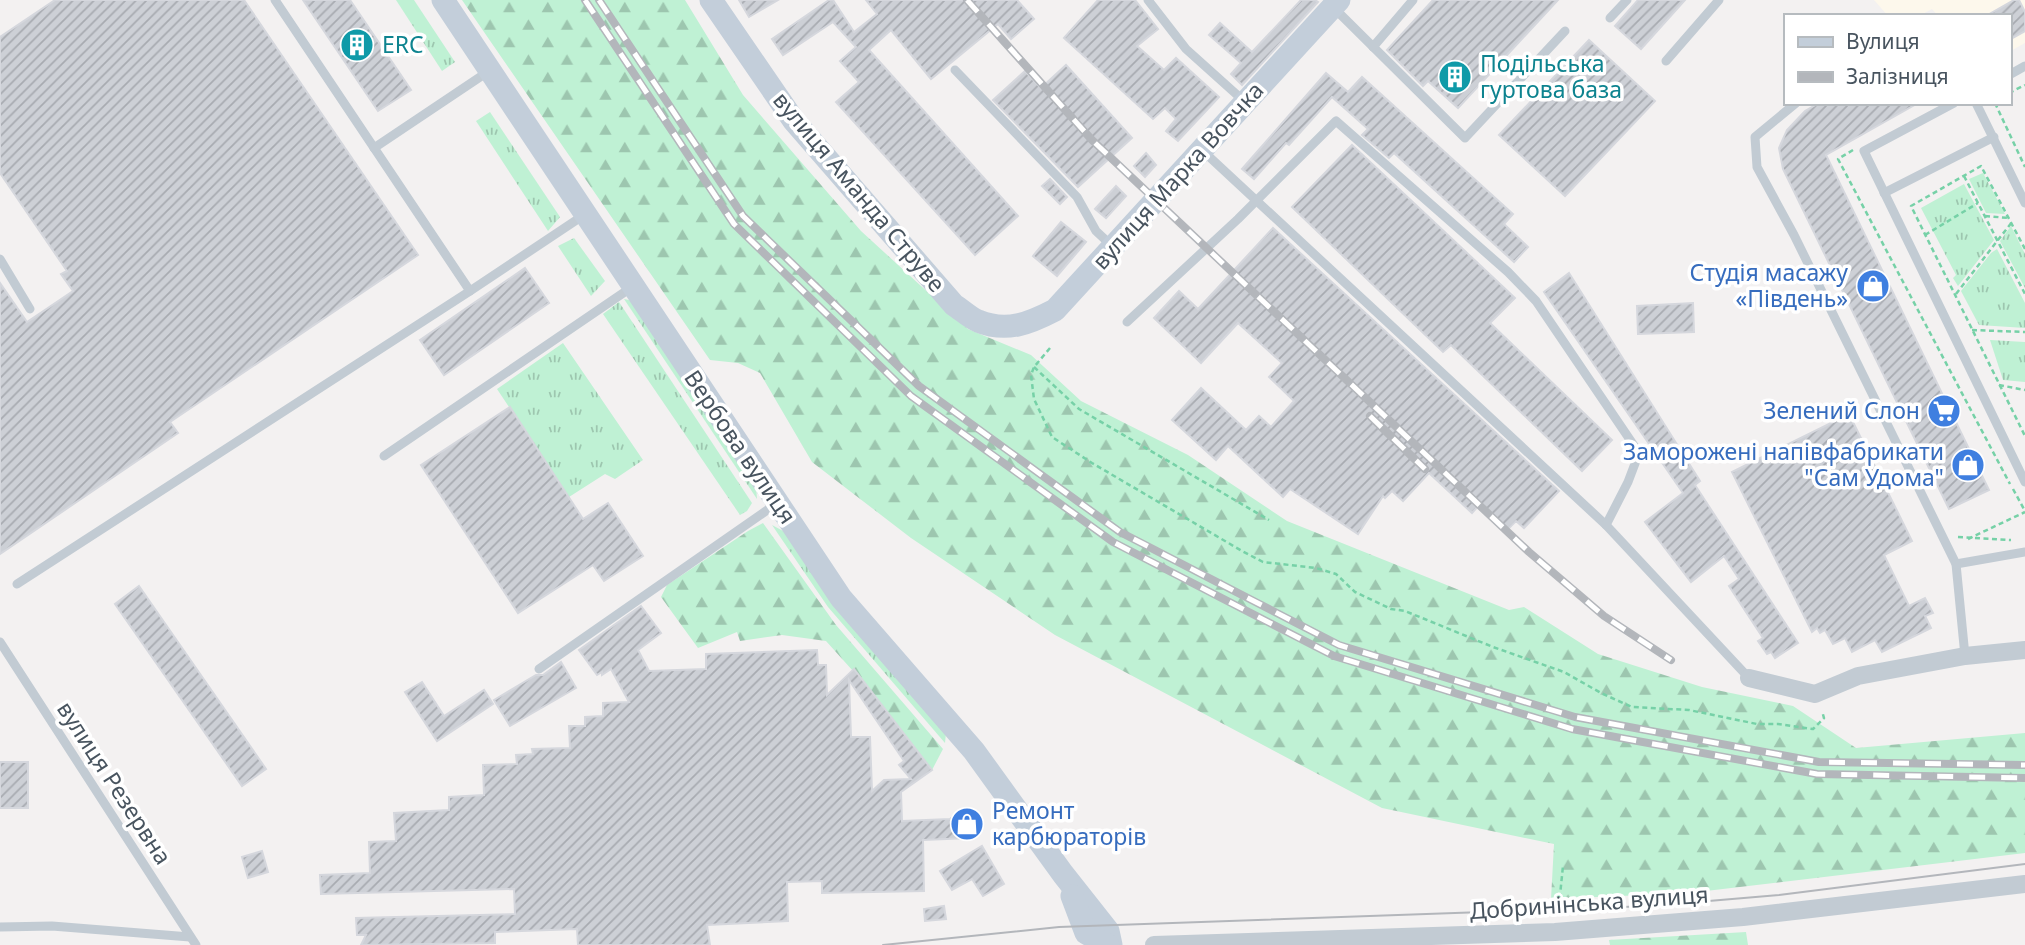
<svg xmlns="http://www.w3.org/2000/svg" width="2025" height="945" font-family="'Noto Sans',sans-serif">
  <defs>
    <pattern id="grass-tufts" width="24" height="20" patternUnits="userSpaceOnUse" patternTransform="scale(1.75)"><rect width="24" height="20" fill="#bff1d4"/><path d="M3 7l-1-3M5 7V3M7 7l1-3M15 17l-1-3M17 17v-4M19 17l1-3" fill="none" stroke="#9dc6af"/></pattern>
    <pattern id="forest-firs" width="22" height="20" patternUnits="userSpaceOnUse" patternTransform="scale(1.75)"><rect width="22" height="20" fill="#bff1d4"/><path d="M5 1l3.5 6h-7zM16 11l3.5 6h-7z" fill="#9dc6af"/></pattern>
    <pattern id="building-hatch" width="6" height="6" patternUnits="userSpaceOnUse" patternTransform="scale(1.75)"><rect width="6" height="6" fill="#cdd0d6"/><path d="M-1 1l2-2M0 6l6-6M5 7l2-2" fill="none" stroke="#a8abb1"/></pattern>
  </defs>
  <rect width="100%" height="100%" fill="#f3f1f1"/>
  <path fill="#fdf8ec" d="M1874 0H2025V43L2009 52V16H1938L1932 9 1919 16H1888Z"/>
  <g fill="url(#grass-tufts)">
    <path d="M396 0H414L455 62 442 71Z"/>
    <path d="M490 112 560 217 548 231 476 121Z"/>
    <path d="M1983 173 2005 214 1986 213 1969 179Z"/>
    <path d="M1964 184 1994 240 1958 286 1953 278 1956 275 1921 208Z"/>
    <path d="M2011 226 2025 254V288L2000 241Z"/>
    <path d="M574 238 605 281 591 296 558 246Z"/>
    <path d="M1997 249 2025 303V328L1979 325 1961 291 1991 253Z"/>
    <path d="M624 299 634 301 756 486 757 499Z"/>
    <path d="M619 302 752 503 747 511 740 515 603 314Z"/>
    <path d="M1990 340 2025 342V382L2003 380Z"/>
    <path d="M563 343 643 460 615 479 605 474 569 497 497 389Z"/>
    <path d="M772 525 785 532 946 733 945 743 828 607Z"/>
  </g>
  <g fill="url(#forest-firs)">
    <path d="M462 0H685L743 95 861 231 968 329 1031 355 1081 401 1188 455 1287 521 1509 610 1524 607 1598 654 1702 687 1793 706 1856 748 2025 733V853L1689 893 1551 899 1554 844 1382 808 1055 635 911 538 812 462 760 373 738 363 710 360Z"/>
    <path d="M763 523 836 625 943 749 932 770 871 691 826 641 782 635 740 641 737 632 698 648 661 597 667 585 748 531Z"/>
    <path d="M1746 932 1748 945H1610L1609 940Z"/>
  </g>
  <g fill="url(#building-hatch)" stroke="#d5d7dd" stroke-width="2" fill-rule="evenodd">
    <path d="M55 0H244L418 255 170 422 178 433 0 554V283L27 322 73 291 61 274 67 271 0 173V37Z"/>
    <path d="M303 0H350L411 90 378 111Z"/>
    <path d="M739 0H778L749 17Z"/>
    <path d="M829 0H833L854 32 877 14 866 0H1017L1034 19 1011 39 998 24 931 79 891 30 869 50 1018 216 975 255 836 102 859 82 840 61 856 47 833 22 783 55 772 39Z"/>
    <path d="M1098 0H1135L1158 29 1137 46 1164 70 1176 58 1219 97 1178 141 1166 131 1176 119 1165 108 1153 119 1064 38Z"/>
    <path d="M1301 0H1315L1318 2 1242 85 1231 74 1241 63 1209 35 1220 23 1252 52Z"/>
    <path d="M1433 0H1558L1458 108 1428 81 1423 86 1387 50Z"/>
    <path d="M1638 0H1685L1641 49 1615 26Z"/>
    <path d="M2014 0H2019L2025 12V31L2009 40V16H1986Z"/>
    <path d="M1589 40 1655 101 1565 196 1499 135Z"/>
    <path d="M1066 65 1132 138 1078 187 993 100 1025 71 1041 88Z"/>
    <path d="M1326 73 1348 92 1362 77 1513 214 1504 224 1528 247 1514 262 1394 153 1389 158 1362 135 1368 129 1332 97 1289 145 1286 143 1254 179 1242 169Z"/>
    <path d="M1819 103H1918L1826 155 1989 490 1949 509 1783 169 1779 148 1787 130 1805 111Z"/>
    <path d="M1352 145 1515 298 1490 323 1612 440 1582 471 1451 345 1443 352 1292 207Z"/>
    <path d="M1146 153 1156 165 1145 177 1134 166Z"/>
    <path d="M1050 179 1067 197 1060 204 1042 186Z"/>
    <path d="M1116 186 1126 196 1106 218 1095 209Z"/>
    <path d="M1061 222 1086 242 1057 276 1033 256Z"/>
    <path d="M1273 228 1559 491 1524 528 1516 521 1508 529 1480 504 1472 513 1429 473 1403 501 1392 491 1385 498 1383 496 1358 534 1290 489 1283 497 1228 446 1216 460 1172 420 1201 388 1246 430 1259 416 1271 427 1294 401 1269 377 1282 363 1238 323 1201 363 1154 318 1179 291 1198 309Z"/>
    <path d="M525 268 549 303 444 375 420 340Z"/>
    <path d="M1569 273 1700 481 1695 485 1798 643 1775 658 1771 652 1767 654 1758 641 1763 638 1729 586 1739 579 1724 556 1691 582 1645 522 1683 493 1544 292Z"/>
    <path d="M1693 303 1694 332 1638 334 1637 306Z"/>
    <path d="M510 407 583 519 608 503 643 556 604 581 593 565 518 613 421 465Z"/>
    <path d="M1849 414 1912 541 1884 555 1909 606 1925 598 1933 613 1925 616 1931 628 1882 652 1875 640 1852 652 1845 638 1833 644 1825 630 1820 633 1817 628 1812 632 1732 472Z"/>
    <path d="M139 586 266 769 242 786 115 604Z"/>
    <path d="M641 606 661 633 638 650 649 671 706 669V654L817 650 818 665H826L827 695 854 669 932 770 901 792 902 821 950 819 963 809 980 830 970 838 923 840 924 891 822 893V881L787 882 788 921 707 925 710 945H578L577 929 495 932V943L361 945 366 935H357L356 918 515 914 514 889 321 894 320 875 370 873 369 842 396 841 394 813 449 810V797L484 795 483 765 517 764 516 755 533 754 532 749 570 748 569 726H585V717L603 716V703L629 702 611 669 602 675V672L597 675 579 650ZM849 680 904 761 899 765 911 779 884 780 872 791 870 737H851Z"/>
    <path d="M561 662 576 688 510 726 494 700 536 675H543Z"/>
    <path d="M422 682 444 716 484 690 493 704 437 741 405 692Z"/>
    <rect x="0" y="762" width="28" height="46"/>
    <path d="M982 846 1004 884 983 896 972 879 952 890 940 871Z"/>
    <path d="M262 851 268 872 248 878 242 857Z"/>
    <path d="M944 906 946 919 925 921 924 909Z"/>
  </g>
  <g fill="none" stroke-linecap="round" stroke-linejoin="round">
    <g stroke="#76d1a7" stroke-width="2.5" stroke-dasharray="5 3.5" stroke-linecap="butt">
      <path d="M2009 93 2025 85"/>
      <path d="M1995 103 2025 167"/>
      <path d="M1853 150 1838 159 2010 484"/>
      <path d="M1964 176 2025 294"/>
      <path d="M1985 216 2009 218"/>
      <path d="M1925 235 1978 203"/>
      <path d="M2025 249 1981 166 1911 206 2025 436"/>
      <path d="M1956 294 2012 222"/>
      <path d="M1972 330 2025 332"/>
      <path d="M1050 348 1034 367 1031 375 1034 399 1052 437 1092 463 1242 551 1263 562 1316 568 1336 574 1355 592 1391 609 1405 611 1493 647 1564 672 1601 693 1632 707 1689 710 1757 724H1778L1813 729 1824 718 1822 711"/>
      <path d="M1034 367 1079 409 1269 520"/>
      <path d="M1999 385 2025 390"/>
      <path d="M2013 489 2025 511"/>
      <path d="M1958 537 2011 540"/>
      <path d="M1968 539 2025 512"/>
      <path d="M1558 915 1563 866"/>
    </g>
    <g stroke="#c2cbd3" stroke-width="9">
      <path d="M275 0 470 291"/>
      <path d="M1148 0 1186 49 1245 102"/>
      <path d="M1334 8 1465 138 1565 31"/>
      <path d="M1610 18 1627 0"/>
      <path d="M1373 47 1413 0"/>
      <path d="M1666 61 1719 0"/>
      <path d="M955 70 1077 197 1096 231 1111 245"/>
      <path d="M2009 75 2025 66"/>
      <path d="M1796 103 1755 137 1757 167 1794 235 1956 564 1965 656"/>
      <path d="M1954 103 1864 151 2025 482"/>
      <path d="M1976 103 2025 203"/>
      <path d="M374 148 489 71"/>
      <path d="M1203 151 1606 525 1749 678"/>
      <path d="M1884 193 1994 137"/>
      <path d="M0 259 30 309"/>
      <path d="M1127 322 1238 219 1336 121 1508 272 1536 301 1639 453 1628 482 1606 525"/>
      <path d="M384 456 632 287"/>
      <path d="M1956 564 2025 552"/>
      <path d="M17 584 470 291 584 215"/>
      <path d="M0 642 196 945"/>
      <path d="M539 669 776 504"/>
      <path d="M0 927 52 926 190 937"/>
    </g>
    <g stroke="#c2cbd3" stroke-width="18">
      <path d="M1749 678 1815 694 1858 676 1965 656 2025 650"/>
      <path d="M1154 945 1555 932 1743 917 2025 884"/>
    </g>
    <g stroke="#c3ceda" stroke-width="23">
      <path d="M443 0 841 598 974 751 1063 874 1108 931 1111 945"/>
      <path d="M711 0 794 121 954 305C962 310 970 318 978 321 1007 333 1030 323 1055 310L1339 0"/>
      <path d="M1072 896 1086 933 1108 945"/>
    </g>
    <path stroke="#b3b6bb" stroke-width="2" d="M883 945 1059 927 1650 906 1779 895 2025 864"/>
    <defs>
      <g id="rail">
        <path d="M585 0 734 224 911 396 1113 542 1334 656 1572 729 1817 774 2025 778"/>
        <path d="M599 0 743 216 919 386 1120 532 1339 645 1575 717 1819 762 2025 765"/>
        <path d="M967 0 1092 140 1529 552 1604 616 1671 660"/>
        <path d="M1370 416 1425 469"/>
      </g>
    </defs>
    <use href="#rail" stroke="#b3b6bb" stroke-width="8"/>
    <use href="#rail" stroke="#fff" stroke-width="5" stroke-dasharray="16" stroke-linecap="butt"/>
  </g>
  <defs>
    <symbol id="building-disc" viewBox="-11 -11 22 22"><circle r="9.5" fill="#0f9aa8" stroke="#fff"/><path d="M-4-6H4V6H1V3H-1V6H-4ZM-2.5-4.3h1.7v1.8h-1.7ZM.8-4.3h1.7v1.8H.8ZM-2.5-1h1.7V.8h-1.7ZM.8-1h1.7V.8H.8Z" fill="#fff"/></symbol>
    <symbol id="shop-disc" viewBox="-11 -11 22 22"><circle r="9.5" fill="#3f7fe0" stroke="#fff"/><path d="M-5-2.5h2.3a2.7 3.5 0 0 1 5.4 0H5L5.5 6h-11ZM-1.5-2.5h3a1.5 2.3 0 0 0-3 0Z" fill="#fff"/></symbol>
    <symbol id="supermarket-disc" viewBox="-11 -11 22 22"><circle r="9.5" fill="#3f7fe0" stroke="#fff"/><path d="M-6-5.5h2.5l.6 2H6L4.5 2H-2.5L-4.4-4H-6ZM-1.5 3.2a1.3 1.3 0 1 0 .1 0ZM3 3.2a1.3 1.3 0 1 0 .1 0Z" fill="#fff"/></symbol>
  </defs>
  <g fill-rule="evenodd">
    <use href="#building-disc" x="338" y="26" width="38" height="38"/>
    <use href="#building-disc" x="1436" y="58" width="38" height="38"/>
    <use href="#shop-disc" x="1854" y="267" width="38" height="38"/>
    <use href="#supermarket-disc" x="1925" y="392" width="38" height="38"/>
    <use href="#shop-disc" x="1949" y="446" width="38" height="38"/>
    <use href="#shop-disc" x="948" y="805" width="38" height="38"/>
  </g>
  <g text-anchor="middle" stroke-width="7" stroke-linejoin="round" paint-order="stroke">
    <g font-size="23" fill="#0d838f" stroke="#fff" text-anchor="start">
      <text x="382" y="53">ERC</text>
      <text x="1480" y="72">Подільська<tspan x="1480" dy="26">гуртова база</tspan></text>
    </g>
    <g font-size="23" fill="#48545f" stroke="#fff">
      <text transform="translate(1178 176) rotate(-48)" y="8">вулиця Марка Вовчка</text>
      <text transform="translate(859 192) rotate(50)" y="8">вулиця Аманда Струве</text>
      <text transform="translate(740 447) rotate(56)" y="8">Вербова вулиця</text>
      <text transform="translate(114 783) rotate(57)" y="8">вулиця Резервна</text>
      <text transform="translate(1589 903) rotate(-4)" y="8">Добринінська вулиця</text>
    </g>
    <g font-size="23" fill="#366cbe" stroke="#fff" text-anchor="end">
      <text x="1848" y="281">Студія масажу<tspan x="1848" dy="26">«Південь»</tspan></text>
      <text x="1920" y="419">Зелений Слон</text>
      <text x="1944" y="460">Заморожені напівфабрикати<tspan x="1944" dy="26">"Сам Удома"</tspan></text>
      <text x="992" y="819" text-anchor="start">Ремонт<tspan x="992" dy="26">карбюраторів</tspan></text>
    </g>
  </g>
  <rect x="1784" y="14" width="228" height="91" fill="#ffffff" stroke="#b6bbbf" stroke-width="2"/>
  <rect x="1798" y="37" width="35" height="10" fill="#c3ceda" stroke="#b6bbbf" stroke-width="2"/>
  <text x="1846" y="49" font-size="21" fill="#48545f">Вулиця</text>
  <rect x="1798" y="72" width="35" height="10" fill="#b3b6bb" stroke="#b6bbbf" stroke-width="2"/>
  <text x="1846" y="84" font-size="21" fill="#48545f">Залізниця</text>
</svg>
